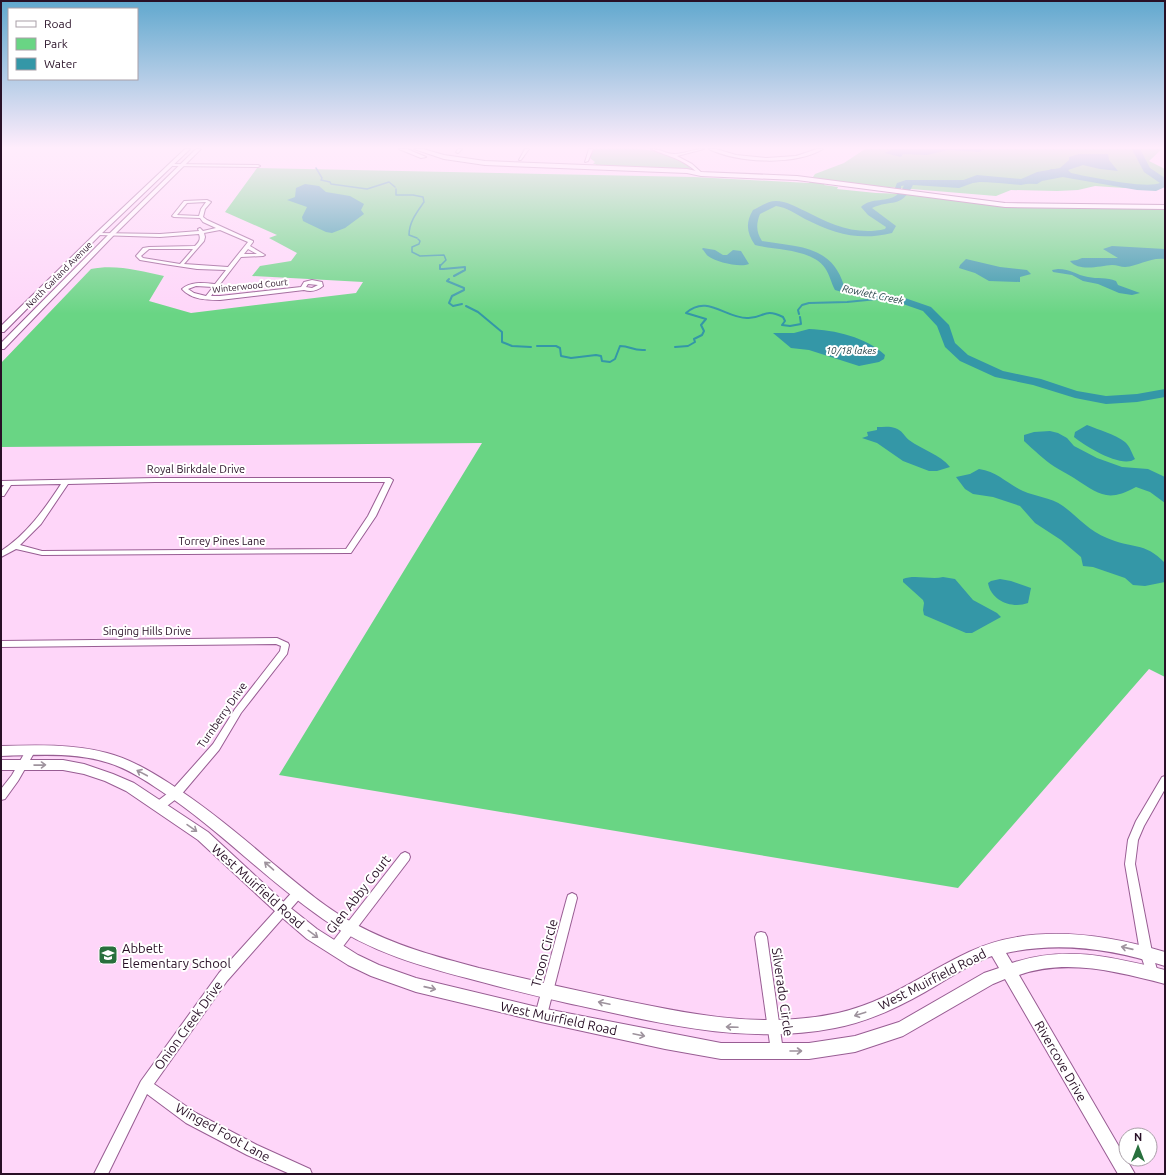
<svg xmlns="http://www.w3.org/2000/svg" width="1166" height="1175" font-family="Ubuntu,sans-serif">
  <rect width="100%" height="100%" fill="#fed6f9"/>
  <g fill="#69d584">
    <path d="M594 149C623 149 669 144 691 169L689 170 595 166 596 164H593L595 162 590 158Z"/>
    <path d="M865 149H1162L1149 161 1165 169V186L1124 188 1095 186 1078 190 1057 191 1011 190 996 196 875 186 827 180 824 185 838 187 837 189 876 193 907 194 1013 208 1165 209V677L1149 669 958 888 279 775 482 443 1 447V363L91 269C116 264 140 271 164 276L149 301 191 313 356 293 363 282 252 276 260 266 291 261 297 253 269 238 277 235 225 212 257 168 694 177 809 183 815 174 844 163Z"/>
  </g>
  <g fill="#3497a7">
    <path d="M893 149H983L980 152 948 150 927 155 903 154 901 157 885 153Z"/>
    <path d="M1079 154H1108L1109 160 1118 171 1100 169 1083 165 1068 170 1073 175 1042 181 1037 184 980 182 958 185 912 184 901 186V189L895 188 897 183 906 180H1019L1037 172 1060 168 1069 160V157Z"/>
    <path d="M305 184 319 186 326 192 350 196 364 204 361 210 364 214 345 228 332 233 326 232 307 223 303 221 302 217 307 207 287 200 295 197 296 188Z"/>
    <path d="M1112 246 1165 249V259C1150 257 1139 266 1125 267 1121 267 1117 265 1112 265 1100 266 1079 272 1070 261L1077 260 1082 258H1118L1103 249Z"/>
    <path d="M703 248 715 250 723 255H727L733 250 741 251 749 264C740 268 716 262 708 256 705 254 705 251 702 249Z"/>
    <path d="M966 259 1000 267 1027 270 1031 274 1020 277V282L989 281 975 273 959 268 960 265Z"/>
    <path d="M1058 269C1071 269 1076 275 1088 277 1097 279 1107 277 1116 281L1118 285 1140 293 1132 295 1119 293 1098 284 1083 281 1072 275 1053 272 1052 270Z"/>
    <path d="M809 329C835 330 866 337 885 355L884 359 879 362 859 366 809 350 791 348 773 333H794Z"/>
    <path d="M1087 425C1099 430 1115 434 1125 442 1130 446 1132 454 1135 459 1122 469 1085 446 1074 437L1075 432Z"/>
    <path d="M877 427C883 427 890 426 895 428 902 430 904 436 909 440 922 450 940 454 950 467L937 471H929L903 461 877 443 862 438 868 436 867 432 877 430Z"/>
    <path d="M1050 431 1058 433 1067 438 1074 446 1097 458 1122 467 1148 469 1165 477V503L1150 492 1136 487C1107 503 1099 494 1074 478 1068 474 1061 471 1055 467 1044 460 1034 450 1024 441V435L1034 432Z"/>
    <path d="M979 469C998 472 1006 483 1023 491 1036 497 1051 497 1063 506 1078 517 1089 531 1107 538 1131 549 1144 541 1165 563V582L1145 586 1133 585 1125 578 1093 567 1083 566 1081 557 1061 540 1035 523 1020 506 993 497 973 494 965 489 956 477 970 474Z"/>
    <path d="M943 577 955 579 973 600 997 613 1001 617 972 633H966L924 615 923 610 924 603 923 600 903 582V579C914 574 931 580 943 577Z"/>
    <path d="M1000 579 1011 581 1031 588 1028 603C1012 609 991 601 988 583L991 581Z"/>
  </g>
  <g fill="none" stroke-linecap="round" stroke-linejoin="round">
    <g stroke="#3497a7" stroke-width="1.5">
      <path d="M316 168 322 178 321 180 330 182 331 184 367 189 389 182 395 187"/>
      <path d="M396 189V195H413L423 197 424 202C417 212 409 222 409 235L417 238"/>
      <path d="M418 239 420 241 419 244 412 247V252L420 256 444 255 446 260 440 266"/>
    </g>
    <g stroke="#3497a7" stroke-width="2">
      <path d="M440 265V269H443L465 267V270L454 276"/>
      <path d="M449 279 447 281 464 288V290L452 296 449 303 453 306 462 304"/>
      <path d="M466 306 478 312 502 332V342L512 346 531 347"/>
      <path d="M799 314 798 310 802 305 809 303 847 302 887 298"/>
      <path d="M537 346H556L560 348 561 356 571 358 596 355 601 356 602 361 610 362 615 359 620 346C631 346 632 351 645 350"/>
      <path d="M675 347 688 346 695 342 694 339 702 335 704 331 701 325 706 319 686 313C707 294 725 318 747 318 764 319 763 307 783 317L785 321 782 325 790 326 801 324 800 317"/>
    </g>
    <g fill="#3497a7" fill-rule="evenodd">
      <path d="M1132 149H1140L1150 168 1165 178V187L1156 191 1137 190 1051 175 1047 172 1051 169C1072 173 1144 190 1160 183L1144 172Z"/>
      <path d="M977 175 1021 179 1028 178 1032 181 1031 183 1021 185 978 181 959 188 913 185C901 209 891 199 872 208L896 226 892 233C859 241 835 234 805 219 796 214 786 207 776 206L760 214C756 224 756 232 762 241 798 247 832 245 844 286L905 298 931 307 949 325 955 343 968 355 1003 371 1041 379 1077 391 1106 396 1137 394 1165 389V397L1137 402 1106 404 1075 398 1033 385 995 377 960 361 945 347 937 326 923 311 903 304 852 295 835 290C831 283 830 275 825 268 812 249 776 250 755 245 747 234 745 223 753 210 760 207 767 201 776 201 786 201 796 207 805 211 830 224 856 236 885 229L886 227 868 215 861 207C871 197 888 203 898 194 902 191 904 185 907 180L958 182Z"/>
    </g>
    <defs>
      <g id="minor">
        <path d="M458 149H462L458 153 456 152Z"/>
        <path d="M525 149H529L521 160H519Z"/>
        <path d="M589 149H593L588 161 585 162Z"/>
        <path d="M651 149C660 149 667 154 674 154 683 154 694 149 704 149L677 156 692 164 703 174 700 175C682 158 672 158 651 149Z"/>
        <path d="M709 149H716L736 155 766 158 796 156 817 149H823C795 166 738 163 709 149Z"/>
        <path d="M173 164 258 165 260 166 258 167 172 166Z"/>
        <path d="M207 200 211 202 205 209 203 217 207 220 253 241V242L250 246 265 255 263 256 241 257 211 296H220L301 287 304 282 312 280 322 282 323 286C317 291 311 292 304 290L220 300C207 300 192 300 182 289 191 281 204 283 215 284L226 270 197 269 164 264 140 260 136 256 143 248 149 247 195 246C199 242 201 239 199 234L160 237 98 235 96 234 98 233 160 234 199 231 198 229 200 228 203 231 216 228 203 222 200 218 174 217 172 216 184 201ZM206 202 201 209 199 216 177 215 187 203ZM220 230 248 242 228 267 184 264 204 241 205 237 204 233ZM149 249H193L180 264 143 258 141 256ZM248 249 257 254H244ZM308 284 318 285 312 288 306 287ZM196 286 213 287 206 296 194 293 188 289Z"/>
        <path d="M155 478H390L393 480 376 516 351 553H348L42 555 16 549 1 557V551C27 534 44 510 61 484L11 485 4 496H1V489L4 485H1V481ZM155 482H385L368 516 346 549 42 551 20 545 41 524 68 484Z"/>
        <path d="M277 638 288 643 289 645 287 654 241 713 219 750 180 796 163 809 159 810 155 809 154 806 155 803 172 790 213 744 235 709 280 651 281 646 276 644 1 647V641Z"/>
        <path d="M31 746 34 747 36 750 34 753 18 781 5 799 1 800V789L12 775 28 747Z"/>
        <path d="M1165 776V789L1144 826 1138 840 1135 864 1152 952 1158 973 1156 977 1152 979 1148 977 1140 952 1125 864 1128 840 1136 821 1162 777Z"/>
        <path d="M405 852 409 854 410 857 409 860 338 953 334 954 330 953 328 949 330 945 401 854Z"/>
        <path d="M299 887 303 889 304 892 303 895 227 981 154 1084 196 1113 257 1145 310 1169 312 1174H290L247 1155 186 1123 147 1094 108 1174H94L141 1081 219 973 295 889Z"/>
        <path d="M572 893 576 895 577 898 547 1015 545 1019 541 1021 537 1019 535 1015 567 898 568 895Z"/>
        <path d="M761 932 765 933 767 937 783 1051 781 1055 777 1057 773 1055 771 1051 755 937 757 933Z"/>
      </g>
      <path id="tertiary" d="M1 746C36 745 73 744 107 753 130 759 150 771 169 783 203 805 234 830 264 856 293 880 322 906 355 924 396 946 434 956 479 968 522 978 565 988 608 997 685 1013 759 1030 838 1013 888 1002 924 973 969 952 1030 923 1102 933 1165 952V966C1113 949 1060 941 1006 953L1012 963C1066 945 1112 957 1165 970V984C1118 972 1067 958 1019 975L1135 1174H1118L1005 979 993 984 903 1036 855 1052 809 1059H721L665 1049 541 1022 416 992 371 976 348 965 307 939 278 914 198 840 126 791 105 781 84 774 63 770H1V760H63L84 764 113 774 134 783 208 832 288 906 317 929 358 955 379 965 416 978 541 1008 721 1043H809L855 1036 899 1022 984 973 999 968 992 956C968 964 947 980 925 992 897 1008 867 1022 835 1028 744 1046 656 1022 567 1003 537 996 507 989 478 981 423 967 369 952 323 919 266 880 219 829 161 791 145 780 128 769 109 763 75 752 36 755 1 756Z"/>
      <g id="secondary">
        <path d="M185 149H190L100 235 4 332H1V326L96 233Z"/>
        <path d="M196 149H201L114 235 4 349H1V343L110 233Z"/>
        <path d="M399 149H407L426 157 421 158Z"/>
        <path d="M414 149H423L444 155 485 161 687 169 701 172 797 176 1005 203 1165 205V209L1005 207 797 180 701 176 687 173 485 165 444 159Z"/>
      </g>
    </defs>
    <use href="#minor" stroke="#985d93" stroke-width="2"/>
    <use href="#tertiary" stroke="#985d93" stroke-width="2"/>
    <use href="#secondary" stroke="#985d93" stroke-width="2"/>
    <use href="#minor" fill="#fff" fill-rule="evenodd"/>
    <use href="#tertiary" fill="#fff" fill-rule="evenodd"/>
    <use href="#secondary" fill="#fff" fill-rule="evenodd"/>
  </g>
  <defs><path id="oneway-shaft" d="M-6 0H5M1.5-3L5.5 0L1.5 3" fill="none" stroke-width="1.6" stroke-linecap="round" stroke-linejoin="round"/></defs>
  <g stroke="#9e939d">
    <use href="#oneway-shaft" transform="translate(40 765) rotate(-1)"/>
    <use href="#oneway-shaft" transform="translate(142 773) rotate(-152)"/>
    <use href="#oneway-shaft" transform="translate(192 828) rotate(35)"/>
    <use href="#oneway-shaft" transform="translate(269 866) rotate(-139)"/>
    <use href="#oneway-shaft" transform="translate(313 934) rotate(36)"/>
    <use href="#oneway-shaft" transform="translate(1127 948) rotate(-167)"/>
    <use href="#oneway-shaft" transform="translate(430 988) rotate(13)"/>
    <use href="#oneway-shaft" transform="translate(604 1003) rotate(-168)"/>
    <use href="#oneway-shaft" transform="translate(860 1014) rotate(162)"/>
    <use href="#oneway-shaft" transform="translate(732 1027) rotate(-178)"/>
    <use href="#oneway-shaft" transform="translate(639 1035) rotate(12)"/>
    <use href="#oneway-shaft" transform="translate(796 1051)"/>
  </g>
  <linearGradient id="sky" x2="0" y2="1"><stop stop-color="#60a8ce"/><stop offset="0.47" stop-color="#ffedfc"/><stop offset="1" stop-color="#ffedfc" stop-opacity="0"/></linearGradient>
  <rect width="1166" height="314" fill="url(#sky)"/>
  <defs>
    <symbol id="school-square" viewBox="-11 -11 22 22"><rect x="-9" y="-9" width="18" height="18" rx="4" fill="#28703d" stroke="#fff"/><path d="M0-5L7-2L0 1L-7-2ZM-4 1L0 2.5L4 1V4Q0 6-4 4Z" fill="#fff"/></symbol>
  </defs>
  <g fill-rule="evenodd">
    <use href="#school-square" x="97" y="944" width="22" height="22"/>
  </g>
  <g text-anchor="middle" stroke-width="4" stroke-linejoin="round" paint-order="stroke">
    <g font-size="9" fill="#281026" stroke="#fff">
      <text transform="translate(59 275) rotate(-45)" y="3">North Garland Avenue</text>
      <text transform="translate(250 286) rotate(-6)" y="3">Winterwood Court</text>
    </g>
    <g font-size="10" font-style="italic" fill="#1d3b40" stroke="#fff">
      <text transform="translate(873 294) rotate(12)" y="4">Rowlett Creek</text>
      <text x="851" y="354">10/18 lakes</text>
    </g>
    <g font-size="11" fill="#281026" stroke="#fff">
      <text x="196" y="473">Royal Birkdale Drive</text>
      <text x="222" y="545">Torrey Pines Lane</text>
      <text x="147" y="635">Singing Hills Drive</text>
      <text transform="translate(222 715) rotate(-55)" y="4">Turnberry Drive</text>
    </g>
    <g font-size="13" fill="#281026" stroke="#fff">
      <text transform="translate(258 886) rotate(42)" y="5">West Muirfield Road</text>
      <text transform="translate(358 894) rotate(-52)" y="5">Glen Abby Court</text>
      <text transform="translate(544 953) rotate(-75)" y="5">Troon Circle</text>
      <text transform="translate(932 979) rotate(-27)" y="5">West Muirfield Road</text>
      <text transform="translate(783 992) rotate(82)" y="5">Silverado Circle</text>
      <text transform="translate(559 1018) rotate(12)" y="5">West Muirfield Road</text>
      <text transform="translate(188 1025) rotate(-54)" y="5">Onion Creek Drive</text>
      <text transform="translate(1061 1061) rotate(60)" y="5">Rivercove Drive</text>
      <text transform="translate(223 1132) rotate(29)" y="5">Winged Foot Lane</text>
    </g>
    <g font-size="13" fill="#281026" stroke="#fff" text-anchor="start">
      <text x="122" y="953">Abbett<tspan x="122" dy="15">Elementary School</tspan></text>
    </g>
  </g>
  <rect width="1166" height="1175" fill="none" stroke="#281026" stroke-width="4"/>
  <rect x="8" y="8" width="130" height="72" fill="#ffffff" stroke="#a99fa8"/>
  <rect x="16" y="21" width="20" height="6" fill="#ffffff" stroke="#a99fa8"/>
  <text x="44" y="28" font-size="12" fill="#281026">Road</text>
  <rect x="16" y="38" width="20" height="12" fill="#69d584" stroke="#a99fa8"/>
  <text x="44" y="48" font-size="12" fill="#281026">Park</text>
  <rect x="16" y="58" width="20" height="12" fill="#3497a7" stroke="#a99fa8"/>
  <text x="44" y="68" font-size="12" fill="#281026">Water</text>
  <g transform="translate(1138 1147)"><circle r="19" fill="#ffffff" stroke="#a99fa8"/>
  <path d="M0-3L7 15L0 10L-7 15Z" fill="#28703d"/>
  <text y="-6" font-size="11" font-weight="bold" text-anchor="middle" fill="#281026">N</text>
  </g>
</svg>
